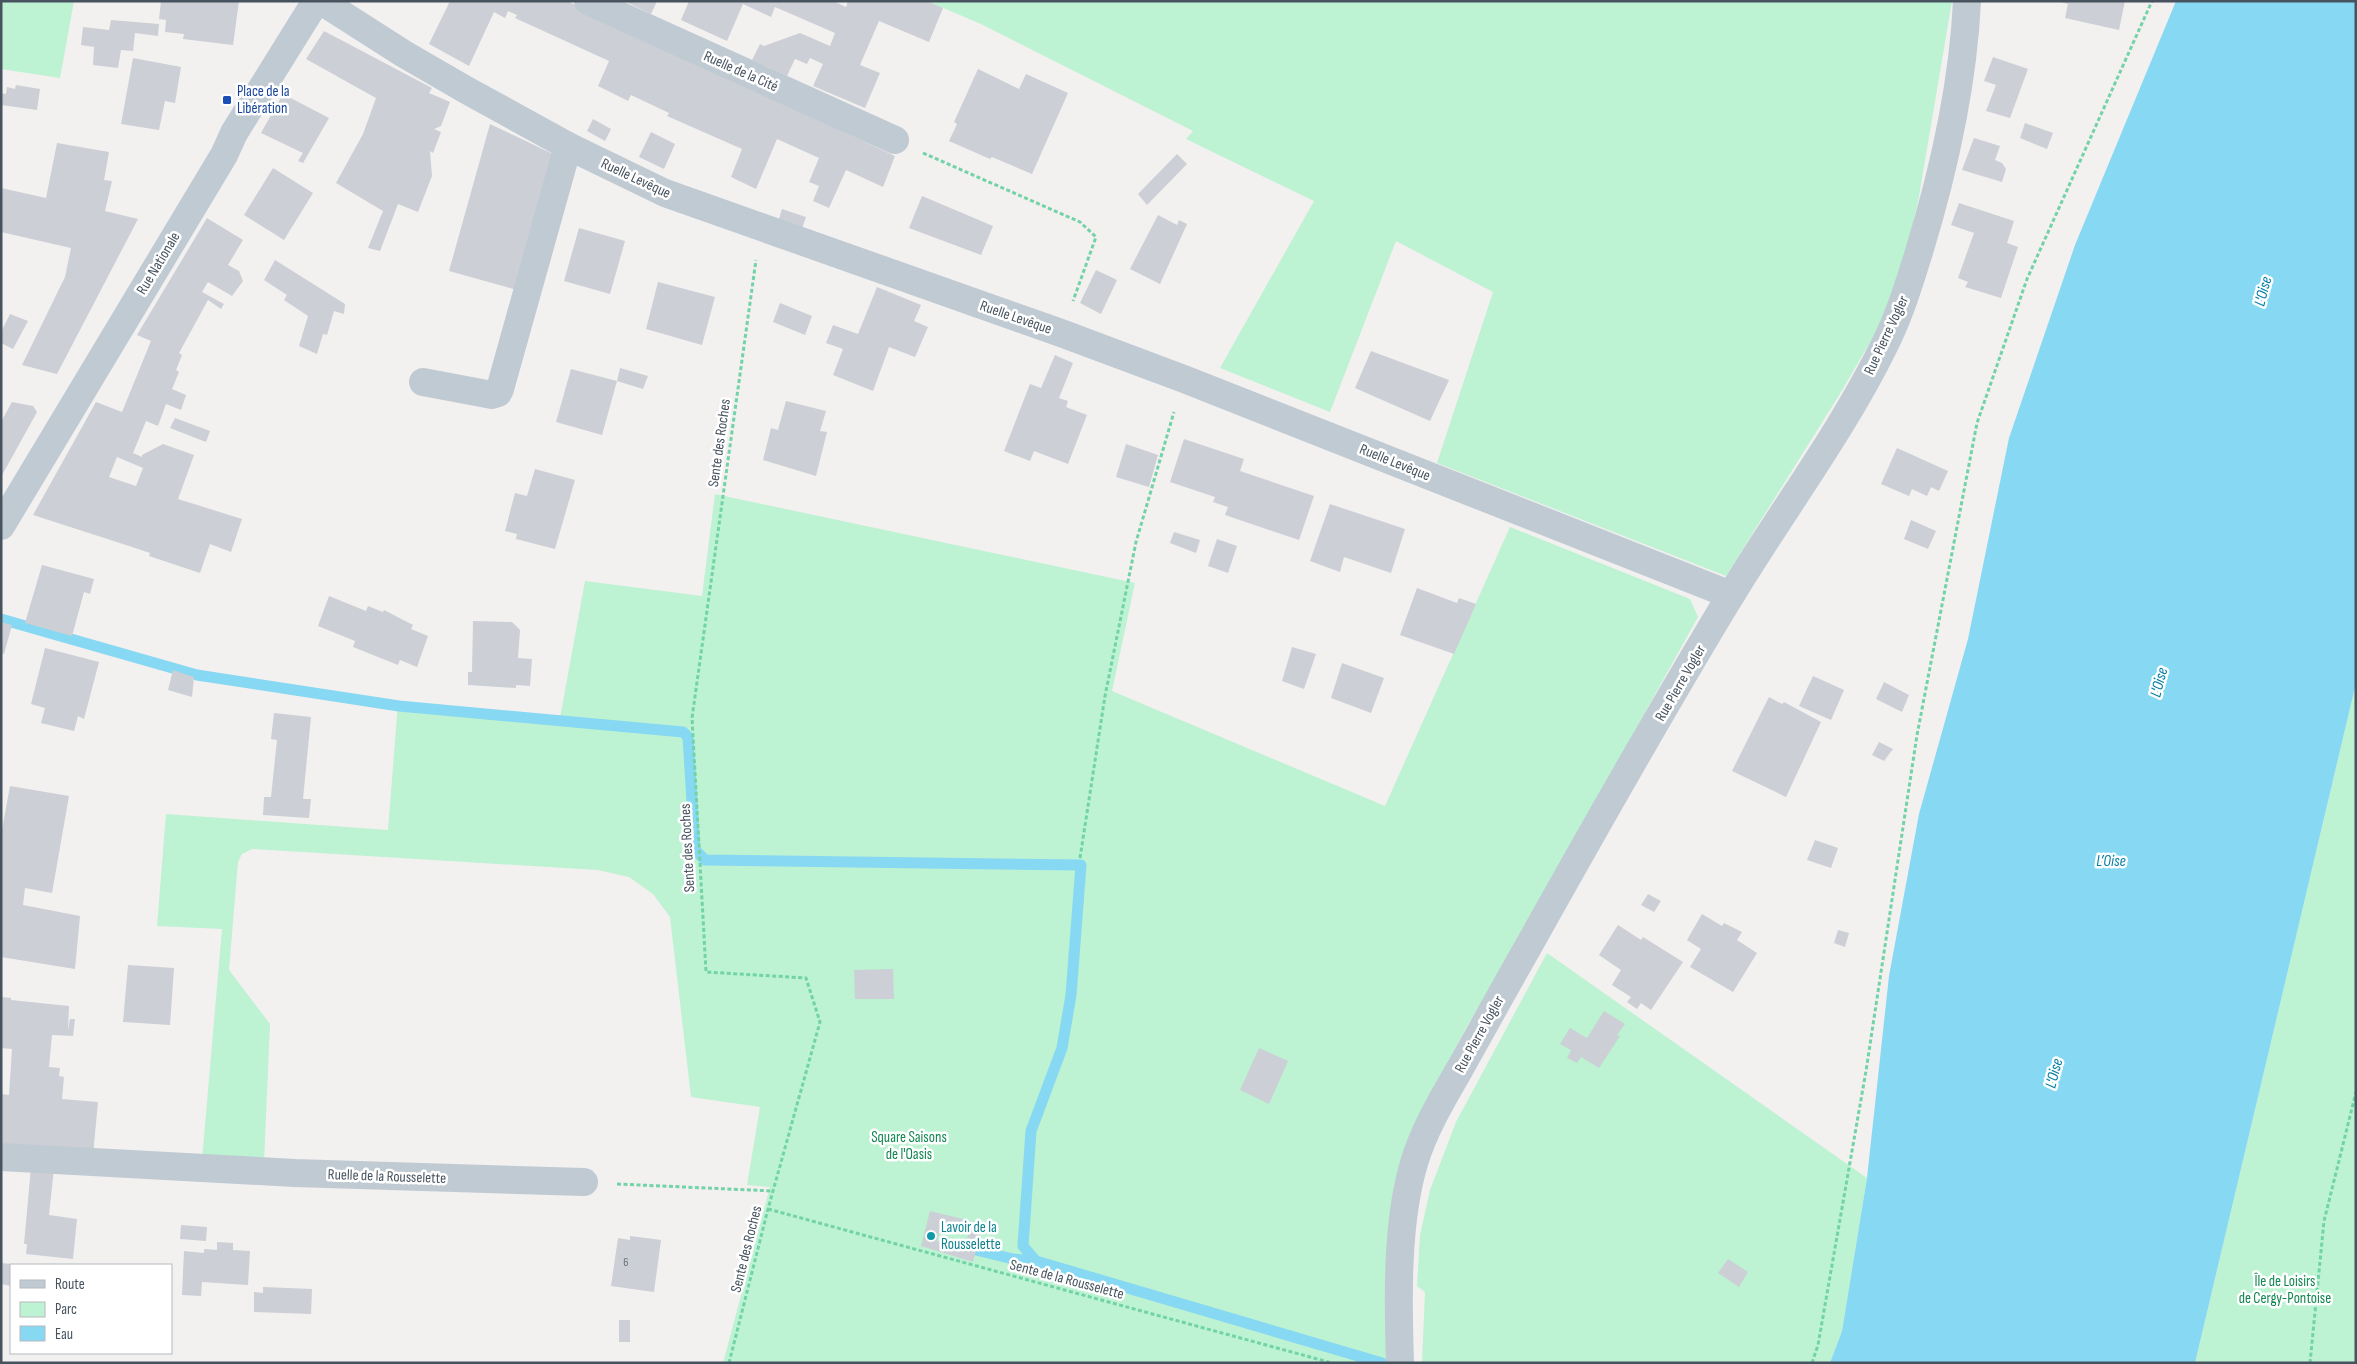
<svg xmlns="http://www.w3.org/2000/svg" width="2357" height="1364" font-family="'Sofia Sans Condensed',sans-serif">
  <rect width="100%" height="100%" fill="#f3f0f0"/>
  <g fill="#bdf2d3">
    <path d="M1 1H74L60 78 1 69Z"/>
    <path d="M927 1H1952L1918 202 1901 275 1883 320 1838 397 1726 576 1437 463 1493 292 1396 241 1330 412 1220 368 1314 201 1186 139 1193 131 981 24Z"/>
    <path d="M715 494 1135 583 1112 691 1385 806 1510 527 1690 599 1698 617 1548 887 1466 1028 1413 1128 1394 1185 1390 1240 1387 1363H723L770 1187 747 1185 760 1107 691 1097 670 917 653 894 629 877 598 870 252 849 242 854 238 862 229 970 270 1024 264 1163 202 1160 222 929 157 926 166 814 388 830 398 703 560 718 585 581 702 596Z"/>
    <path d="M2356 683V1363H2195Z"/>
    <path d="M1547 953 1867 1178 1842 1331 1830 1363 1422 1362 1425 1292 1417 1286 1420 1235 1430 1190 1456 1122Z"/>
  </g>
  <path fill="#87d8f2" d="M2176 1H2356V683L2195 1363H1830L1842 1331 1867 1178 1889 976 1919 814 1968 639 2009 438 2075 245Z"/>
  <g fill="none" stroke-linecap="round" stroke-linejoin="round">
    <g stroke="#87d8f2" stroke-width="11">
      <path d="M1 619 197 675 399 706 683 732 688 737 695 850 705 860 1081 865 1071 995 1062 1048 1031 1131 1023 1246 1036 1261 1382 1363"/>
      <path d="M976 1250 1013 1259 1036 1261"/>
    </g>
  </g>
  <g fill="#cccfd5" fill-rule="evenodd">
    <path d="M161 1H239L233 45 183 39 184 34 165 32 166 20 159 19Z"/>
    <path d="M450 1H567L895 156 883 187 846 170 829 208 813 201 819 186 809 182 819 158 777 139 756 189 731 177 742 149 667 116 669 113 631 95 628 101 598 86 609 61 515 18 517 15 508 11 505 18 494 12 469 66 429 44Z"/>
    <path d="M624 1H657L651 14Z"/>
    <path d="M689 1H833L846 7 848 1H927L943 8 929 42 879 21 860 65 880 73 865 108 813 86 823 64 810 58 807 64 795 59 787 76 752 60 760 44 764 46 800 33 830 46 835 33 775 7 771 17 743 4 727 41 681 20Z"/>
    <path d="M2057 1H2125L2119 30 2065 18 2068 4Z"/>
    <path d="M111 20 159 24 158 36 135 33 133 51 121 50 118 68 93 65 94 47 81 45 83 27 109 30Z"/>
    <path d="M324 31 432 88 429 93 450 102 441 126 434 129 441 132 433 153 430 151 432 176 418 212 398 204 380 251 368 248 383 211 336 183 363 134 376 98 306 59Z"/>
    <path d="M1993 57 2028 69 2010 118 1986 111 1996 85 1984 81Z"/>
    <path d="M133 58 181 67 175 103 165 101 159 130 121 124Z"/>
    <path d="M978 69 1019 89 1026 74 1068 93 1032 174 992 157 990 159 949 141 957 124 954 122Z"/>
    <path d="M16 85 40 89 37 110 1 105V93L6 94 7 87 15 89Z"/>
    <path d="M283 94 329 118 303 163 298 161 303 153 261 133Z"/>
    <path d="M593 119 611 129 605 141 587 131Z"/>
    <path d="M2025 123 2053 133 2047 149 2020 138Z"/>
    <path d="M490 124 553 154 517 290 449 271Z"/>
    <path d="M651 132 675 144 664 169 639 157Z"/>
    <path d="M1974 138 2000 146 1995 160 2002 163 2006 169 2002 182 1962 170Z"/>
    <path d="M57 143 109 152 104 180 112 181 105 211 138 219 57 374 22 365 65 277 71 248 1 232V188L46 198Z"/>
    <path d="M1177 154 1187 164 1147 205 1138 194Z"/>
    <path d="M273 168 313 193 284 240 244 215Z"/>
    <path d="M922 196 993 226 981 255 909 228Z"/>
    <path d="M1959 203 2014 221 2007 243 2018 247 2001 298 1965 287 1968 282 1958 278 1974 233 1951 225Z"/>
    <path d="M782 209 806 217 802 229 778 222Z"/>
    <path d="M1158 215 1177 225 1179 220 1187 224 1160 284 1130 269Z"/>
    <path d="M207 218 243 240 228 265 239 271 243 281 232 296 208 282 202 292 224 304 221 309 208 300 179 353 182 355 176 370 179 372 172 389 186 395 181 410 166 404 158 426 146 421 133 453 142 457V455L163 444 194 455 178 499 242 519 231 552 210 544 200 573 149 556 150 553 126 545 33 515 96 402 122 412 151 341 137 335ZM117 457 143 468 136 486 109 477Z"/>
    <path d="M579 228 625 241 610 294 564 281Z"/>
    <path d="M275 260 345 304 344 314 334 311 327 335 323 334 317 354 299 346 308 316 284 300 287 295 264 280Z"/>
    <path d="M1096 270 1117 280 1101 314 1080 303Z"/>
    <path d="M658 282 715 297 702 345 646 329Z"/>
    <path d="M877 287 921 305 914 321 928 327 915 357 889 347 873 391 833 375 843 349 826 343 833 325 858 334Z"/>
    <path d="M780 303 812 316 805 335 773 322Z"/>
    <path d="M10 314 28 321 13 349 1 343V332Z"/>
    <path d="M1371 351 1449 380 1430 421 1355 388Z"/>
    <path d="M1055 355 1073 363 1059 398 1068 401 1066 407 1087 415 1068 464 1034 451 1030 461 1004 451 1030 384 1041 388Z"/>
    <path d="M620 368 648 376 643 389 617 381Z"/>
    <path d="M571 369 617 381 602 435 556 422Z"/>
    <path d="M786 401 826 411 820 431 827 432 816 476 763 460 771 428 778 430Z"/>
    <path d="M12 402 33 406 37 412 1 477V422Z"/>
    <path d="M175 418 210 431 206 442 170 428Z"/>
    <path d="M1184 439 1244 459 1240 471 1314 496 1299 540 1225 515 1228 507 1213 502 1215 497 1170 482Z"/>
    <path d="M1126 444 1158 455 1149 487 1116 477Z"/>
    <path d="M1897 448 1948 471 1939 491 1931 487 1927 496 1912 489 1909 496 1881 484Z"/>
    <path d="M535 469 575 480 555 549 516 539 517 534 505 531 515 493 527 496Z"/>
    <path d="M1330 504 1405 529 1391 573 1344 557 1340 572 1310 561Z"/>
    <path d="M1911 520 1936 531 1928 549 1904 539Z"/>
    <path d="M1174 532 1200 540 1196 553 1170 543Z"/>
    <path d="M1217 539 1237 546 1228 573 1208 566Z"/>
    <path d="M42 565 94 579 90 594 84 592 72 636 25 623Z"/>
    <path d="M1417 588 1457 603 1459 598 1476 604 1454 654 1400 635Z"/>
    <path d="M329 596 366 611 368 606 383 612 384 610 413 625 411 629 428 636 417 667 400 660 398 665 353 647 355 641 318 626Z"/>
    <path d="M473 621 512 622 520 630 518 658 532 659 530 686 516 685V688L468 685V672H472Z"/>
    <path d="M1 622 12 625 4 654 1 653Z"/>
    <path d="M1292 647 1316 654 1304 689 1282 681Z"/>
    <path d="M45 648 99 662 84 719 78 716 74 731 41 723 45 708 31 704Z"/>
    <path d="M1342 663 1384 678 1371 713 1331 698Z"/>
    <path d="M173 670 194 677 192 697 168 690Z"/>
    <path d="M1813 676 1844 690 1831 720 1799 706Z"/>
    <path d="M1884 682 1909 695 1902 712 1876 699Z"/>
    <path d="M1769 697 1782 704 1784 702 1821 722 1786 797 1732 771Z"/>
    <path d="M274 713 311 717 303 799H311L309 818 263 815 264 797H271L277 740 271 739Z"/>
    <path d="M1879 742 1893 749 1884 761 1872 755Z"/>
    <path d="M10 786 69 796 52 893 25 888 23 905 80 916 75 969 1 957V835Z"/>
    <path d="M1815 840 1838 848 1831 868 1807 860Z"/>
    <path d="M1648 894 1661 901 1654 912 1641 905Z"/>
    <path d="M1702 914 1722 926 1724 923 1742 932 1737 940 1757 953 1733 992 1690 967 1701 949 1687 940Z"/>
    <path d="M1618 925 1641 940 1643 937 1683 962 1651 1010 1641 1003 1637 1009 1627 1002 1631 997 1612 985 1621 970 1599 955Z"/>
    <path d="M1838 930 1849 933 1845 947 1834 943Z"/>
    <path d="M128 965 174 968 170 1025 123 1022Z"/>
    <path d="M893 969 894 999H855L854 970Z"/>
    <path d="M1 997 11 998V1000L69 1006 68 1030 70 1019H75L73 1036 52 1035 49 1067 60 1068 59 1076 64 1077 62 1099 98 1102 93 1155 1 1149V1094L9 1095 12 1049 1 1048Z"/>
    <path d="M1604 1011 1625 1024 1617 1035 1620 1036 1599 1068 1581 1057 1577 1063 1567 1058 1571 1050 1560 1044 1570 1028 1587 1038Z"/>
    <path d="M1259 1048 1288 1061 1269 1104 1240 1090Z"/>
    <path d="M31 1167 54 1168 49 1215 77 1219 73 1259 26 1254 27 1244H24Z"/>
    <path d="M930 1211 983 1224 973 1262 921 1246ZM941 1225 969 1232 964 1249 937 1241Z"/>
    <path d="M181 1225 207 1227 206 1241 180 1239Z"/>
    <path d="M630 1236 661 1240 654 1292 611 1286 618 1238 630 1240Z"/>
    <path d="M217 1242 233 1243V1250L250 1251 248 1285 202 1282 201 1296 182 1295 184 1251 204 1253V1249L217 1250Z"/>
    <path d="M1728 1259 1748 1272 1739 1287 1718 1273Z"/>
    <path d="M1 1263 11 1264V1286L1 1284Z"/>
    <path d="M263 1287 312 1289 311 1314 254 1312V1292L263 1293Z"/>
    <rect x="619" y="1320" width="11" height="22"/>
  </g>
  <g fill="none" stroke-linecap="round" stroke-linejoin="round">
    <g stroke="#72d3a7" stroke-width="3" stroke-dasharray="4 2.5" stroke-linecap="butt">
      <path d="M923 153 1080 222 1096 237 1073 301"/>
      <path d="M1080 858 1105 696 1136 542 1174 412"/>
      <path d="M617 1184 773 1191"/>
      <path d="M768 1209 1332 1363"/>
      <path d="M729 1363 768 1209 820 1022 806 978 706 972 692 718 756 260"/>
      <path d="M1812 1363 1818 1345 1866 1071 1917 735 1977 423 2027 279 2152 1"/>
      <path d="M2310 1363 2324 1221 2356 1092"/>
    </g>
    <g stroke="#c0cad3" stroke-width="28">
      <path d="M321 1 404 54 468 91 568 146 665 193 1061 333 1184 379 1731 595"/>
      <path d="M588 1 895 140"/>
      <path d="M423 382 492 395 498 393 500 389 568 146"/>
      <path d="M1 526 224 155 234 133 316 1"/>
      <path d="M1 1157 295 1173 584 1182"/>
      <path d="M1400 1363C1398 1301 1396 1220 1415 1160 1424 1130 1442 1100 1458 1072 1481 1031 1504 989 1528 947 1594 829 1661 710 1731 595 1782 511 1842 432 1885 344 1900 314 1909 284 1919 252 1944 170 1963 87 1967 1"/>
    </g>
  </g>
  <rect fill="#1a4fb4" stroke="#fff" stroke-width="2" x="222" y="95" width="10" height="10" rx="2.5"/>
  <circle fill="#0f9aa8" stroke="#fff" stroke-width="2" cx="931" cy="1236" r="5"/>
  <g text-anchor="middle" stroke-width="5" stroke-linejoin="round" paint-order="stroke">
    <g font-size="12" fill="#68727c">
      <text x="626" y="1266">6</text>
    </g>
    <g font-size="15" fill="#47535f" stroke="#fff">
      <text transform="translate(741 71) rotate(24)" y="5">Ruelle de la Cité</text>
      <text transform="translate(636 178) rotate(25)" y="5">Ruelle Levêque</text>
      <text transform="translate(158 263) rotate(-59)" y="5">Rue Nationale</text>
      <text transform="translate(1016 317) rotate(19)" y="5">Ruelle Levêque</text>
      <text transform="translate(1886 335) rotate(-65)" y="5">Rue Pierre Vogler</text>
      <text transform="translate(719 443) rotate(-82)" y="5">Sente des Roches</text>
      <text transform="translate(1395 462) rotate(22)" y="5">Ruelle Levêque</text>
      <text transform="translate(1680 683) rotate(-60)" y="5">Rue Pierre Vogler</text>
      <text transform="translate(687 848) rotate(-93)" y="5">Sente des Roches</text>
      <text transform="translate(1479 1034) rotate(-61)" y="5">Rue Pierre Vogler</text>
      <text transform="translate(387 1176) rotate(2)" y="5">Ruelle de la Rousselette</text>
      <text transform="translate(746 1249) rotate(-76)" y="5">Sente des Roches</text>
      <text transform="translate(1067 1279) rotate(15)" y="5">Sente de la Rousselette</text>
    </g>
    <g font-size="15" fill="#164399" stroke="#fff" text-anchor="start">
      <text x="237" y="96">Place de la<tspan x="237" dy="17">Libération</tspan></text>
    </g>
    <g font-size="15" fill="#118650" stroke="#fff">
      <text x="909" y="1142">Square Saisons<tspan x="909" dy="17">de l'Oasis</tspan></text>
      <text x="2285" y="1286">Île de Loisirs<tspan x="2285" dy="17">de Cergy-Pontoise</tspan></text>
    </g>
    <g font-size="15" fill="#0d838f" stroke="#fff" text-anchor="start">
      <text x="941" y="1232">Lavoir de la<tspan x="941" dy="17">Rousselette</tspan></text>
    </g>
    <g font-size="16" font-style="italic" fill="#047ea5" stroke="#fff">
      <text transform="translate(2262 291) rotate(-75)" y="6">L'Oise</text>
      <text transform="translate(2158 682) rotate(-75)" y="6">L'Oise</text>
      <text x="2111" y="866">L’Oise</text>
      <text transform="translate(2053 1073) rotate(-75)" y="6">L'Oise</text>
    </g>
  </g>
  <rect width="2357" height="1364" fill="none" stroke="#47535f" stroke-width="5"/>
  <rect x="10" y="1264" width="162" height="90" fill="#ffffff" stroke="#b5babf"/>
  <rect x="20" y="1280" width="25" height="8" fill="#c0cad3" stroke="#b5babf"/>
  <text x="55" y="1289" font-size="15" fill="#47535f">Route</text>
  <rect x="20" y="1302" width="25" height="15" fill="#bdf2d3" stroke="#b5babf"/>
  <text x="55" y="1314" font-size="15" fill="#47535f">Parc</text>
  <rect x="20" y="1326" width="25" height="15" fill="#87d8f2" stroke="#b5babf"/>
  <text x="55" y="1339" font-size="15" fill="#47535f">Eau</text>
</svg>
